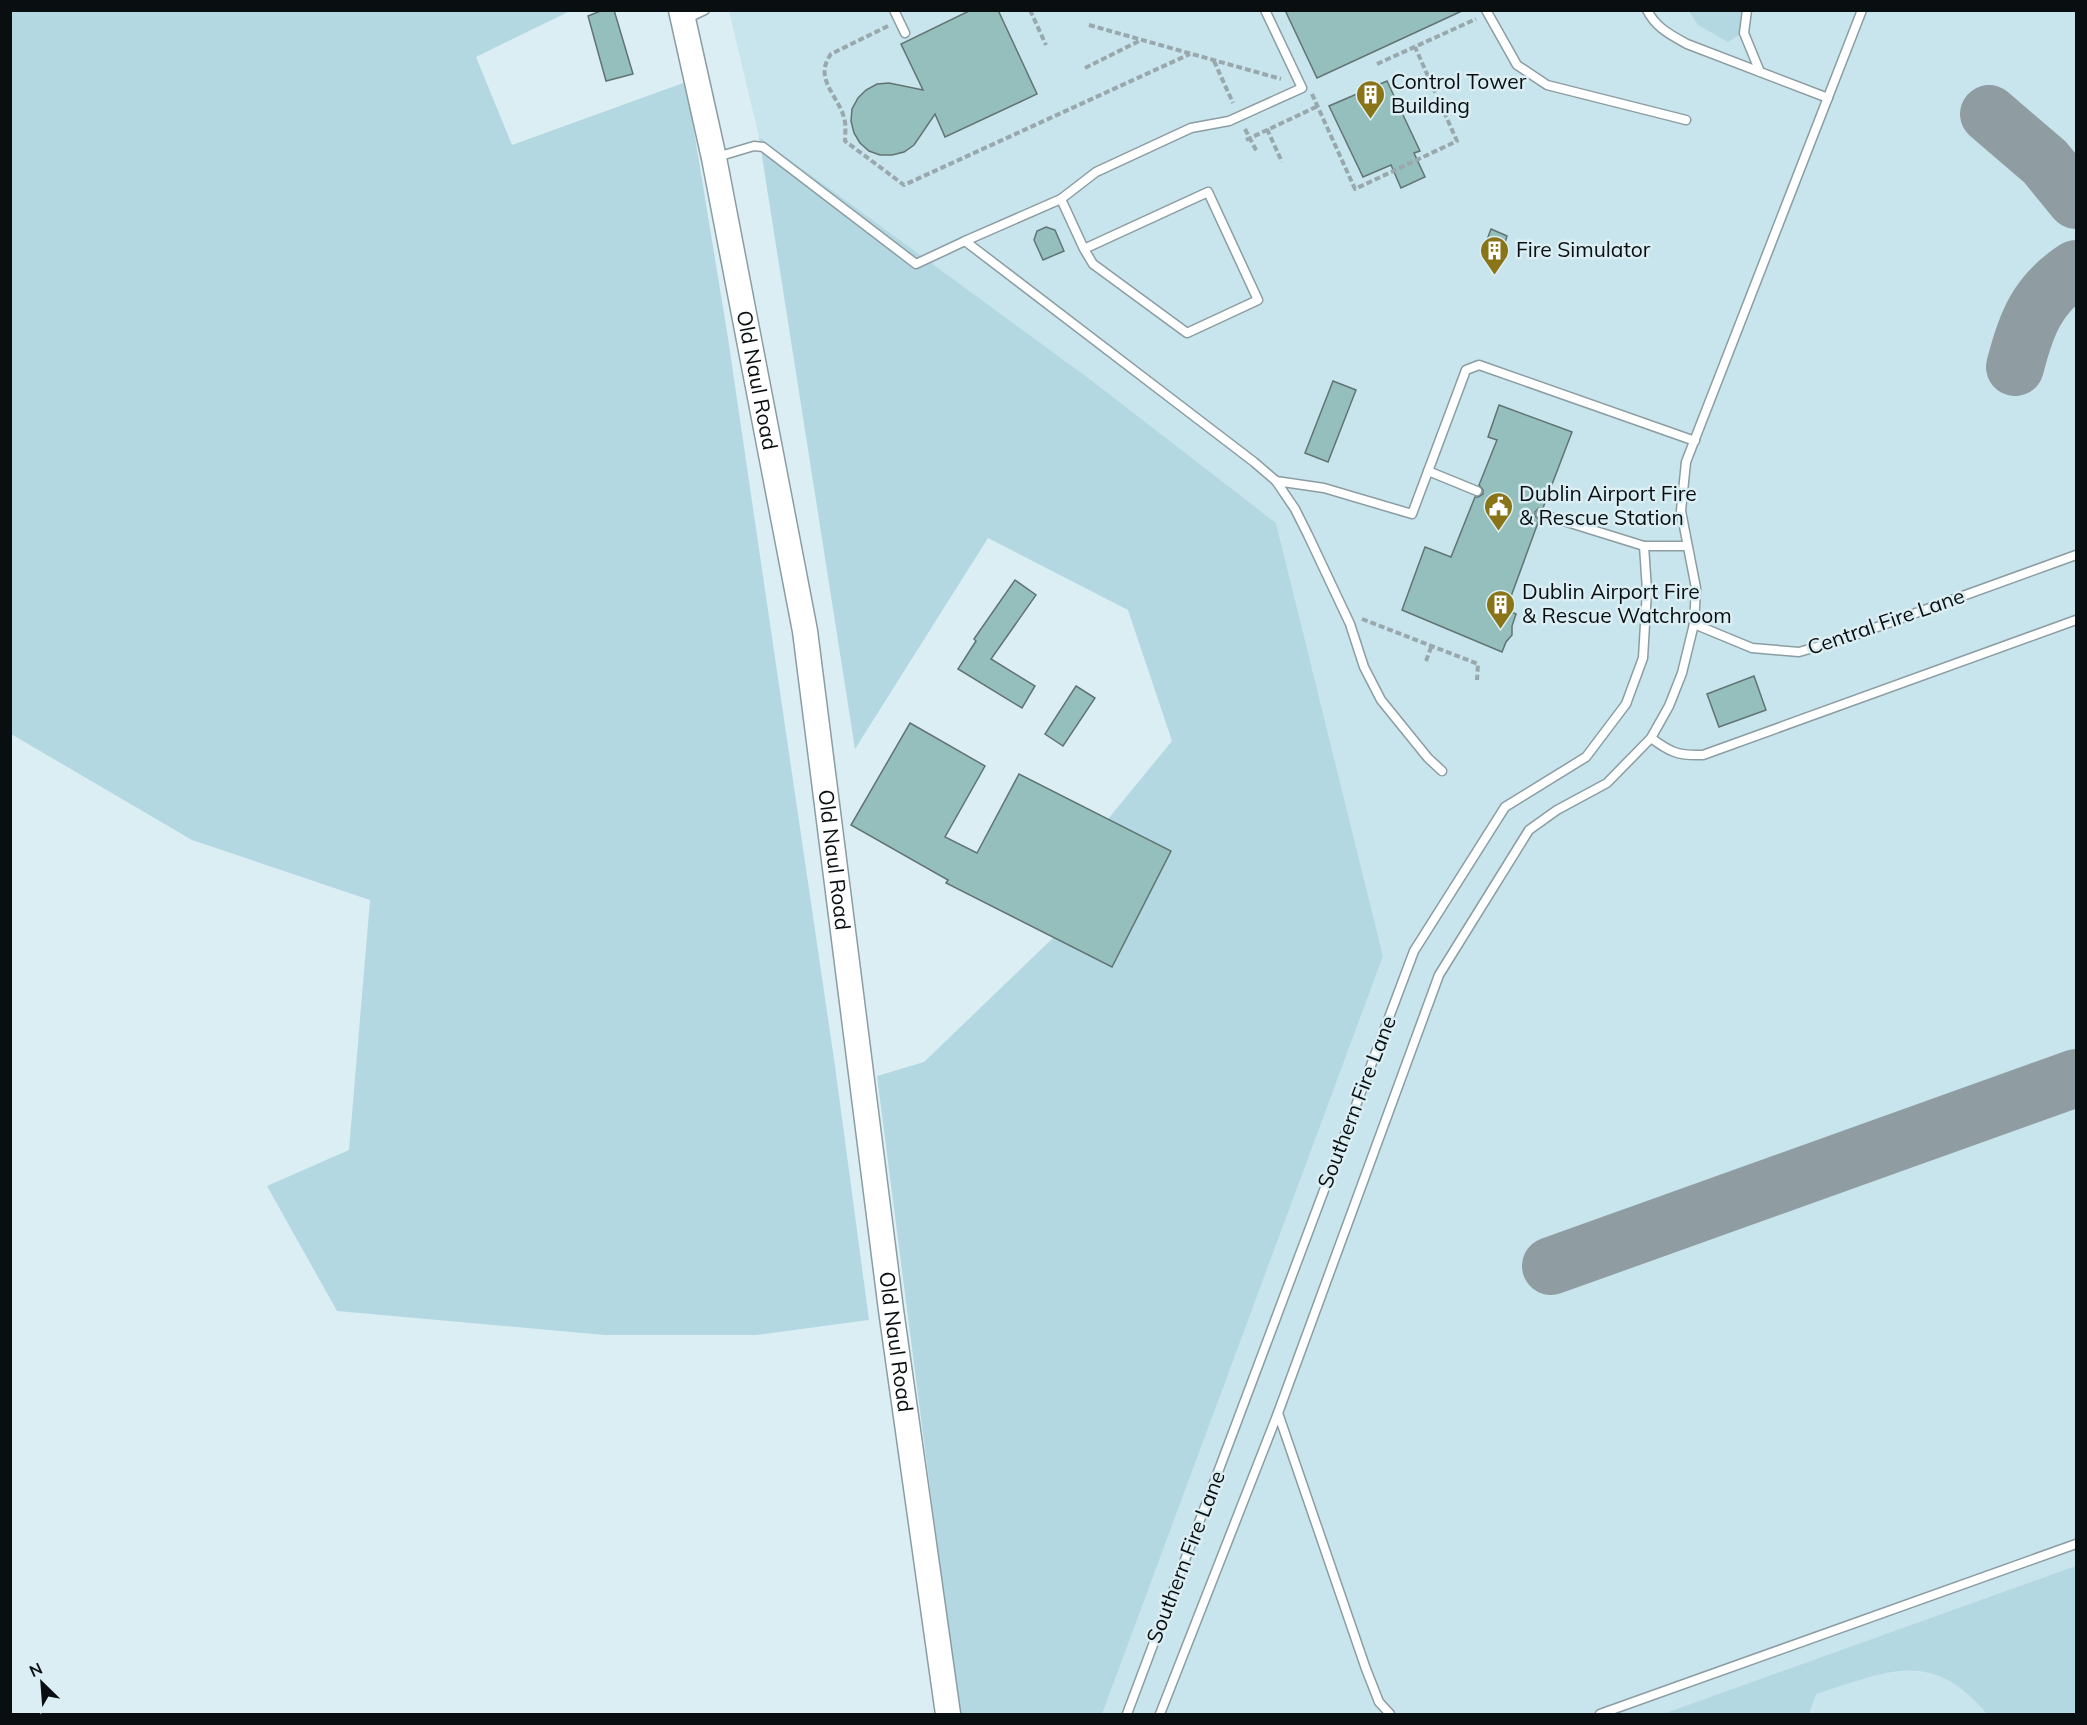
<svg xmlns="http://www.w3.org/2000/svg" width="2087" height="1725" font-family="Mulish,sans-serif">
  <rect width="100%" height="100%" fill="#dbeef4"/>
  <path fill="#c8e4ec" d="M729 11H2076V1714H1092L1383 956 1276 523 1091 380 759 137Z"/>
  <g fill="#b3d8e2">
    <path d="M11 11H570L476 57 512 145 686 82 728 338 835 1066 869 1320 756 1335H604L337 1311 267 1186 349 1150 370 900 192 840 11 734Z"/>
    <path d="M1689 11H1741L1739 35 1728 42 1698 25Z"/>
    <path d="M759 137 1091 380 1276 523 1383 956 1102 1714H959L877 1076 924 1062 1054 937 1171 851 1108 819 1172 741 1128 610 988 538 855 749Z"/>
    <path d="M2076 1566V1714H1987C1931 1647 1887 1672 1816 1694L1809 1714H1663Z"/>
  </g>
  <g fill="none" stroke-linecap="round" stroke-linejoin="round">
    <g stroke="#8f9da2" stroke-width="58">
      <path d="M1989 114 2045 162 2076 200"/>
      <path d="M2015 367C2026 324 2037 294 2076 269"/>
      <path d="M1551 1266 2076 1078"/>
    </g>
  </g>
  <g fill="#94bfbc" stroke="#617473" stroke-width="1.5">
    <path d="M603 10H614L633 74 606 81 588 16Z"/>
    <path d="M971 10H998L1037 94 945 137 935 114 914 145 904 152 892 155H880L869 151 860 143 854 133 851 121 852 109 858 98 866 90 877 84 889 83 923 90 901 44Z"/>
    <path d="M1285 10H1464L1317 78Z"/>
    <path d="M1387 81 1420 151 1414 153 1425 177 1401 188 1391 165 1363 177 1329 106Z"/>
    <path d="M1046 227 1055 230 1064 251 1043 260 1034 240 1037 231Z"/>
    <path d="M1491 229 1507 236 1500 260 1485 245Z"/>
    <path d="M1333 381 1356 390 1328 462 1305 453Z"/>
    <path d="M1499 405 1572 432 1543 508H1539L1535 512V516L1539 520 1506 610 1516 614 1512 626V635L1506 642 1502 652 1402 610 1425 547 1451 557 1475 497H1478L1483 494V490L1479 485 1497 440 1488 437Z"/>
    <path d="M1015 580 1036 595 991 659 1035 686 1022 708 958 669 976 641 974 639Z"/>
    <path d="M1754 676 1766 710 1719 727 1707 694Z"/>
    <path d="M1076 686 1095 698 1063 746 1045 734Z"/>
    <path d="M910 723 985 766 945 837 977 853 1019 774 1171 851 1112 967 946 883 948 880 851 825Z"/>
  </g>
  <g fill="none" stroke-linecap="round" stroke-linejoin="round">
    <defs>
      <g id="lane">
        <path d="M894 10 905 33"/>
        <path d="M1486 10 1517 65 1547 85 1686 120"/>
        <path d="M1647 10C1656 28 1671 35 1687 44L1828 98"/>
        <path d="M1747 10 1744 33 1760 72"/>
        <path d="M686 19 705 10"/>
        <path d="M717 157 754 146 763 147 916 264 965 241 1254 462 1276 481"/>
        <path d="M1061 199 1084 249 1093 264 1187 333 1258 300 1208 192 1084 249"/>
        <path d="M965 241 1061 199 1096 172 1191 128 1229 121 1302 88 1265 10"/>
        <path d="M1428 471 1477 491"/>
        <path d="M1541 514 1644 546H1687"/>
        <path d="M1694 624 1752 648 1799 652 1844 639 2076 555"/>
        <path d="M1651 738C1670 752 1678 756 1703 755L2076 620"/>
        <path d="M1442 771 1428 758 1381 700 1364 667 1350 624 1308 535 1295 509 1276 481 1324 488 1412 514 1466 370 1479 365 1695 441"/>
        <path d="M1127 1714 1414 951 1505 807 1586 757 1626 704 1643 658 1647 590 1644 546"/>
        <path d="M1160 1714 1278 1413"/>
        <path d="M1390 1714 1379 1702 1366 1669 1278 1413 1439 975 1529 830 1557 810 1607 783 1651 738 1669 706 1682 673 1694 624 1696 588 1681 511 1686 462 1862 10"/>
        <path d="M1600 1714 2076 1544"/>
      </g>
      <g id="secondary">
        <path id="s1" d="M681 10 714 158 805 631 891 1310 948 1714"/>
      </g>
    </defs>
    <use href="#lane" stroke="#8b9da2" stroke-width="11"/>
    <use href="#secondary" stroke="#8b9da2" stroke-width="27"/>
    <g stroke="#99a8ac" stroke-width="4" stroke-dasharray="6 3" stroke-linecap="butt">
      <path d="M1030 10 1046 45"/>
      <path d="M1089 25 1281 79"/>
      <path d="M888 26 831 54C812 80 841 97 845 122 846 128 845 135 845 141L904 185 1190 54"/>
      <path d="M1214 61 1233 103"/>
      <path d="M1377 64 1476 19"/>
      <path d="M1085 68 1141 40"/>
      <path d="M1312 94 1355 189 1457 141 1415 47"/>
      <path d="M1245 129 1257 152"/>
      <path d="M1267 129 1282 162"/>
      <path d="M1246 140 1318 106"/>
      <path d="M1362 619 1478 664 1477 680"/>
      <path d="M1426 661 1432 645"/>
    </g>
    <use href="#lane" stroke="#fff" stroke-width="8"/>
    <use href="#secondary" stroke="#fff" stroke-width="24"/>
  </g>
  <defs>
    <symbol id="building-pin" viewBox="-11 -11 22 30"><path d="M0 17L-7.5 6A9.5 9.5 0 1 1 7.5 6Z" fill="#897417" stroke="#dbeef4"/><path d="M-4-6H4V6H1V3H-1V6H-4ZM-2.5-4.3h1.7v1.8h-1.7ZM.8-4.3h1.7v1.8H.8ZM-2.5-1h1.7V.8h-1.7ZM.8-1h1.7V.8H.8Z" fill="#fff"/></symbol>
    <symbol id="civic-pin" viewBox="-11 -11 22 30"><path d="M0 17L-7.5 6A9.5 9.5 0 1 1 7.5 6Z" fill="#897417" stroke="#dbeef4"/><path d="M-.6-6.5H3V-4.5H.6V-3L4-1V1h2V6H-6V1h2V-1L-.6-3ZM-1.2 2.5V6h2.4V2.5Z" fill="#fff"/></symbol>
  </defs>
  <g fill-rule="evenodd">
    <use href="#building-pin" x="1354" y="78" width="33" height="45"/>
    <use href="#building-pin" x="1478" y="234" width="33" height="45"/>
    <use href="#civic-pin" x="1482" y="490" width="33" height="45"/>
    <use href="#building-pin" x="1484" y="588" width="33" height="45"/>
  </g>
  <g text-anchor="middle" stroke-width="5" stroke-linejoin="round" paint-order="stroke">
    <g font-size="21" fill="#090f11" stroke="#dbeef4" text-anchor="start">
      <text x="1391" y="89">Control Tower<tspan x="1391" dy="24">Building</tspan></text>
      <text x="1516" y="257">Fire Simulator</text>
      <text x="1519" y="501">Dublin Airport Fire<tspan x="1519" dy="24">&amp; Rescue Station</tspan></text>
      <text x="1522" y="599">Dublin Airport Fire<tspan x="1522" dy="24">&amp; Rescue Watchroom</tspan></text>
    </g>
    <g font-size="21" fill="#090f11" stroke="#dbeef4">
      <text dy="7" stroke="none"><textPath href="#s1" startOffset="378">Old Naul Road</textPath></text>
      <text transform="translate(1886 622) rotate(-19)" y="7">Central Fire Lane</text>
      <text dy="7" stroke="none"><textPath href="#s1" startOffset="864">Old Naul Road</textPath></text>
      <text transform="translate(1357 1102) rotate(-69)" y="7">Southern Fire Lane</text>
      <text dy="7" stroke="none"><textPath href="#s1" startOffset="1350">Old Naul Road</textPath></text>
      <text transform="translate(1186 1557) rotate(-69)" y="7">Southern Fire Lane</text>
    </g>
  </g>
  <rect width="2087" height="1725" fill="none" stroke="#090f11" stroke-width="24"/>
  <g transform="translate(42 1683) rotate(335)" stroke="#dbeef4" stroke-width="4.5" paint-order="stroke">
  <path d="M0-4.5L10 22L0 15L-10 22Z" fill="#090f11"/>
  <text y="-9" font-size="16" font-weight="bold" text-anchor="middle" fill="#090f11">N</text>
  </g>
</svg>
